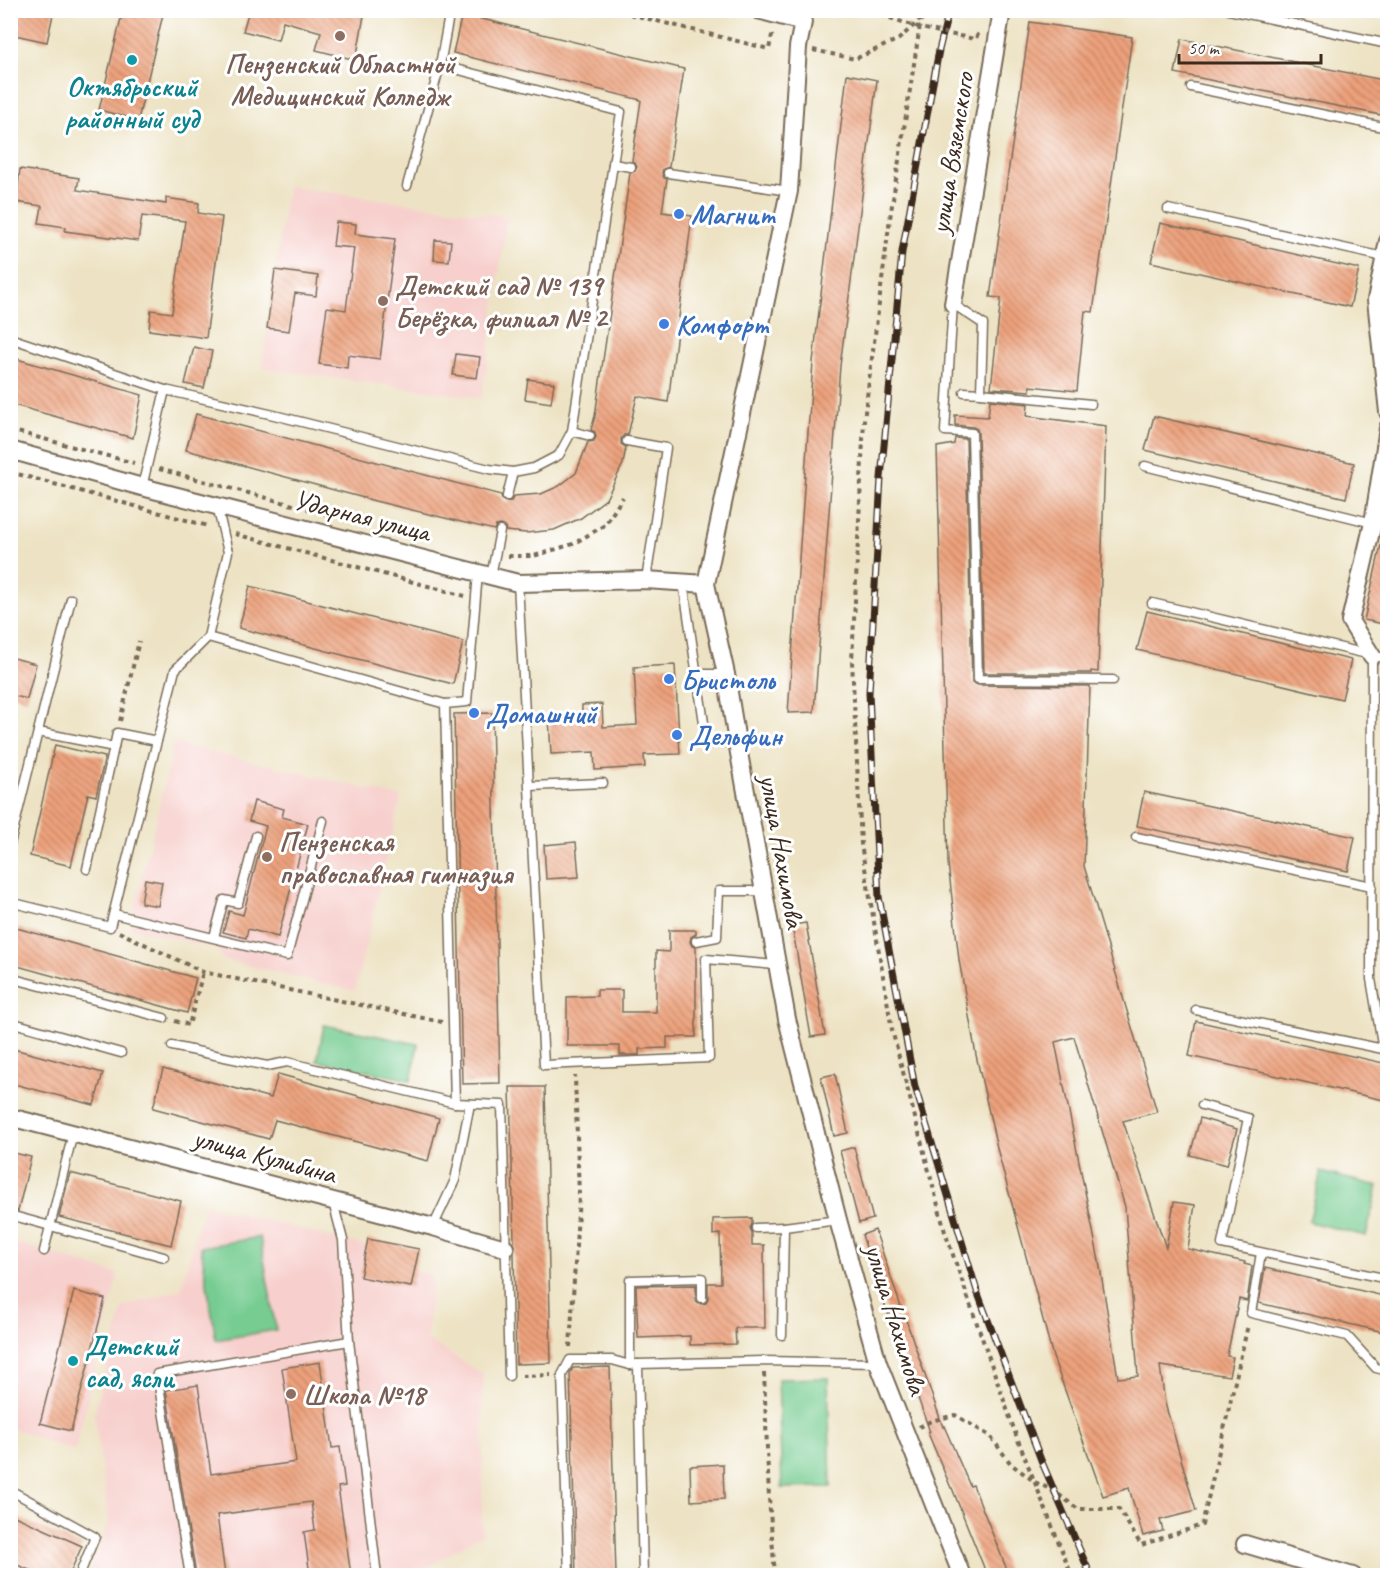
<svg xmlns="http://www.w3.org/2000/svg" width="1398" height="1586" font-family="Caveat,sans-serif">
  <defs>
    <pattern id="building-back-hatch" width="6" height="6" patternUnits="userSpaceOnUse" patternTransform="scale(1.5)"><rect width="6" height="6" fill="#eda17c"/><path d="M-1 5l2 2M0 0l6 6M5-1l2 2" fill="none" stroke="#c18365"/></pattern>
  </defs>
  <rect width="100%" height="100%" fill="#fff"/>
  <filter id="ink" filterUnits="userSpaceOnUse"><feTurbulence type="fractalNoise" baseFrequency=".0167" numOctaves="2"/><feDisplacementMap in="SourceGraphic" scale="12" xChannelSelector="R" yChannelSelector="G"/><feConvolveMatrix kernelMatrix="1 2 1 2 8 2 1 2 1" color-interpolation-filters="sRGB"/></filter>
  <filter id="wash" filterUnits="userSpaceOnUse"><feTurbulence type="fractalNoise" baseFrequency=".008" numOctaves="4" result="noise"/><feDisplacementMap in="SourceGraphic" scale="24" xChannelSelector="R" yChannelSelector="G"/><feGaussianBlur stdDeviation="1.35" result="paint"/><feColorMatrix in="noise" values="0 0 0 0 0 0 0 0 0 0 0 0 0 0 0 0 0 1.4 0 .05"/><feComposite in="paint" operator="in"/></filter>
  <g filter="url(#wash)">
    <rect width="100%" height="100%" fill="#ede3c4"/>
    <g fill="#f7d0cd">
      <path d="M287 186 507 217 482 398 262 368Z"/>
      <path d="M174 743 401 797 355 991 224 960 217 949 130 928Z"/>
      <path d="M204 1205 366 1246 368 1239 419 1249 415 1270 433 1277 426 1339 483 1374 482 1534 415 1575 87 1576 109 1523 94 1414 123 1307 181 1289Z"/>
      <path d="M11 1241 118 1274 75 1451 11 1428Z"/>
    </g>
    <g fill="#76cc91" stroke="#587b58" stroke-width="1.5">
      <path d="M324 1025 418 1044 411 1080 317 1061Z"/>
      <path d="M1321 1172 1378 1186 1366 1236 1309 1222Z"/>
      <path d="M260 1237 276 1330 216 1340 201 1247Z"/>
      <path d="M828 1378 831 1487 782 1488 778 1379Z"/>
    </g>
    <g id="blocks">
      <g fill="url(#building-back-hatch)" fill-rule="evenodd">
        <path d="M10 10H54L47 42 10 34Z"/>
        <path d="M123 10H164L138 120 99 110Z"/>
        <path d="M249 10H365L356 60 316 50 321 32 283 21 278 40 243 31Z"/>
        <path d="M462 14 684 69 669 167 663 169 662 173 664 178 667 179 662 212 692 216 668 402 637 396 628 435H624L621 439V444L626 447 623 464 606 499 581 518 554 530 526 533 506 531 505 527 501 525 496 526 494 530 375 501 186 450 196 414 501 495 502 500 506 502 511 501 514 496 541 494 559 486 576 473 588 442 594 441 596 437 595 432 591 430 595 416 630 173 635 171 637 167 635 163 632 161 641 100 453 53Z"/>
        <path d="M1030 22 1132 37 1093 312 1085 311 1077 391 1030 386V391L991 388 1001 298 990 297Z"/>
        <path d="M1182 39 1388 81 1381 115 1175 73Z"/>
        <path d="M847 74 877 80 840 366 814 712 788 713 813 362Z"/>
        <path d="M20 169 79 178 77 190 166 204V198L199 203 198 213 222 217 206 338 149 330 151 310 172 313 185 221 142 216 138 241 65 231 66 227 39 223 42 206 16 202Z"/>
        <path d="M336 222 356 224 355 234 395 239 380 359 348 355 347 368 319 364 327 307 346 310 354 248 333 246Z"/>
        <path d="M1160 223 1359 269 1350 307 1151 262Z"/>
        <path d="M435 240 451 241 449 261 434 260Z"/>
        <path d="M275 270 318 276 316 296 295 293 289 331 267 328Z"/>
        <path d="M194 347 212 351 204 388 185 384Z"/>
        <path d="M456 354 480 357 477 378 453 375Z"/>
        <path d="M10 357 142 395 133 438 10 404Z"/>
        <path d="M528 379 554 383 551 403 525 399Z"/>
        <path d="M990 400 1028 404 1027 416 1106 426 1098 672 1091 671V673H984L978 433 977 429 973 427 955 425V415L988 417Z"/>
        <path d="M1154 416 1354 463 1346 498 1145 450Z"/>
        <path d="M955 438 966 439 972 682 978 685 1090 686 1084 866 1157 1112 1123 1121 1166 1248 1174 1202 1195 1205 1188 1249 1245 1262 1244 1264 1252 1266 1247 1301 1239 1299 1227 1356 1233 1357 1229 1376 1160 1366 1165 1403 1196 1511 1160 1520 1163 1531 1143 1536 1129 1488 1103 1496 1053 1357 998 1152 976 1055 959 960 948 863 937 447 954 444ZM1074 1037 1125 1207 1138 1376 1118 1378 1099 1261 1055 1042Z"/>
        <path d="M1381 545 1388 546V625L1364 620Z"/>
        <path d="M250 586 463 642 453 684 239 628Z"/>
        <path d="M1147 611 1351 660 1342 699 1137 650Z"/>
        <path d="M10 657 36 664 27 699 10 695Z"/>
        <path d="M675 665 680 754 644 755 645 767 595 770 594 752 551 754 549 717 582 715V705L602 704 603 727 637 725 634 667Z"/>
        <path d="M492 713 500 1083 462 1084 454 714Z"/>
        <path d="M55 745 105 757 96 796 88 794 71 866 30 856Z"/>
        <path d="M1144 792 1355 837 1348 871 1137 826Z"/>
        <path d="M254 801 284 809 282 817 308 824 278 937 248 929 246 938 223 932 229 911 243 915 266 826 249 821Z"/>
        <path d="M576 842 579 877 546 879 544 845Z"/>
        <path d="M145 879 162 882 158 906 141 903Z"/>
        <path d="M806 923 825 1035 811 1037 792 925Z"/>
        <path d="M13 927 196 978 187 1013 10 964V936Z"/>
        <path d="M669 930H696V934L691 937 690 942 692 946 696 947V1037H667V1048L639 1049V1055H620V1046H567V997L597 996V990H622V1012H656V951L669 952Z"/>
        <path d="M1196 1021 1388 1064V1101L1189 1056Z"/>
        <path d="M10 1048 103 1073 94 1105 10 1083Z"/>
        <path d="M163 1069 271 1098 278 1074 439 1118 428 1161 275 1120 269 1139 153 1108Z"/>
        <path d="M835 1074 848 1133 834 1136 821 1077Z"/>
        <path d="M510 1087H545L551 1363 516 1364 514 1253 515 1246 514 1242Z"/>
        <path d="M1200 1118 1237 1129 1227 1165 1190 1155Z"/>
        <path d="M854 1147 873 1219 859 1223 840 1151Z"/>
        <path d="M10 1152 31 1157 18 1211 10 1209Z"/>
        <path d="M70 1173 181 1201 171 1245 59 1217Z"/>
        <path d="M752 1218V1224L750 1228 752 1233V1245H764L765 1328H735L736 1344 690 1345V1336L638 1338 636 1286 696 1285V1301L701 1304 706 1303 708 1299V1283H721L720 1234 713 1235V1219Z"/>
        <path d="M875 1230 902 1310 888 1314 862 1235Z"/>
        <path d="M368 1239 419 1249 411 1287 360 1277Z"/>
        <path d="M1265 1268 1388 1297V1333L1259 1303Z"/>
        <path d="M74 1291 105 1299 71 1431 40 1423Z"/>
        <path d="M905 1317 943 1427 944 1426 970 1486 973 1485 1009 1575H987L952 1488H951L928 1433 930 1432 891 1321Z"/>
        <path d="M320 1362 332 1448 340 1447 345 1486 338 1487 351 1575H310L304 1532 315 1530 311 1502 217 1515 225 1575H196L166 1390 198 1385 211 1474 296 1462 282 1368Z"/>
        <path d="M610 1367 616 1575H576L570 1373 573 1368Z"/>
        <path d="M723 1464 724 1499 691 1501 690 1466Z"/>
        <path d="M10 1514 82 1546 69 1575H41L10 1562Z"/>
      </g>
    </g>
  </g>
  <g filter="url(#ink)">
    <use href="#blocks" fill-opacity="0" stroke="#796b58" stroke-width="1.5"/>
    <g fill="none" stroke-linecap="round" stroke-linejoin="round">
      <defs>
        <g id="lane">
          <path d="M1229 10 1388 44"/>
          <path d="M1191 87 1388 128"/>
          <path d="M613 164 631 167"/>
          <path d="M668 173 789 191"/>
          <path d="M407 186 440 65"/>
          <path d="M1168 209 1384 257"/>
          <path d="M953 304 945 431 972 433 978 679 1113 680"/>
          <path d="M953 304 983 324 981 393 1091 404"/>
          <path d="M10 338 165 390 142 487"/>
          <path d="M165 390 274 415 489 469 513 472 534 468 559 455 572 431 621 112 440 65 450 10"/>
          <path d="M964 392 981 393"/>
          <path d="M572 431 590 436"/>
          <path d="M627 441 666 448 646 580"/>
          <path d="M1145 466 1373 523"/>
          <path d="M507 496 513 472"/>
          <path d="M217 506 228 552 208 637 445 704"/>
          <path d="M478 573 467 702 445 704 455 1103 502 1105 509 1376"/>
          <path d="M491 576 500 531"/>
          <path d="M683 582 707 743 737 742"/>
          <path d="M518 583 544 1065 709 1058 706 959 776 965"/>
          <path d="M1152 603 1388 659"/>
          <path d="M1372 656 1371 979 1383 1049 1388 1050"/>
          <path d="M697 674H726"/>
          <path d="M38 732 114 747 117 733 157 741"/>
          <path d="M530 786 603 783"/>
          <path d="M1136 837 1372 886"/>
          <path d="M10 844 71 599"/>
          <path d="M87 869 114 747"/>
          <path d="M10 902 110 927 175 670 208 637"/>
          <path d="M114 914 287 956 323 821"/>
          <path d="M214 937 224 900 238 903 256 836"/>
          <path d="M696 941 717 937 719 891H764"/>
          <path d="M10 978 164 1018"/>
          <path d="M1196 1010 1383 1049"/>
          <path d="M10 1022 121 1053"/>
          <path d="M172 1046 267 1066 287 1062 455 1103"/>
          <path d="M1202 1105 1248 1118 1222 1244 1388 1279"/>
          <path d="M333 1202 343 1240 349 1341 377 1576"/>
          <path d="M10 1215 164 1257"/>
          <path d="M433 1227 455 1180 470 1104"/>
          <path d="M756 1228 784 1227"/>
          <path d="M44 1251 73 1133"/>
          <path d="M1261 1253 1251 1313 1347 1336 1376 1368 1388 1371"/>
          <path d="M782 1335 784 1227 838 1220"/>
          <path d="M630 1365V1280L702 1278V1298"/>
          <path d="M10 1490 95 1537 79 1576"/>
          <path d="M190 1576 157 1374 349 1341"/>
          <path d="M569 1576 562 1375 570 1360H612L630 1365 638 1364"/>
          <path d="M643 1576 638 1364 763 1361 878 1363"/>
        </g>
        <g id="street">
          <path d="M758 10 803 22 798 47 789 191 706 584 726 674 737 742 787 1019 838 1220 878 1363 962 1576"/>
          <path d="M1388 241 1376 300 1388 412"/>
          <path d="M953 304 1002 10"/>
          <path d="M10 450 142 487 518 583 646 580 706 584"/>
          <path d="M1372 656 1350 621 1373 523 1388 428"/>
          <path d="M10 1117 433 1227 505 1248"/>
          <path d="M1245 1544 1353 1576"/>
        </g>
      </defs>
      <use href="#lane" stroke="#796b58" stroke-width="11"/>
      <use href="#street" stroke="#796b58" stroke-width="20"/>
      <g stroke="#796b58" stroke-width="4" stroke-dasharray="4.5 4.5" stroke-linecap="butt">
        <path d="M613 10 769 49 773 31"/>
        <path d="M864 10 925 29"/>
        <path d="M975 10 947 19H921L890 218 864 420 852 661 861 844 892 1030 945 1232 1016 1435 1072 1576"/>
        <path d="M959 36 975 39 979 33"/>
        <path d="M813 50 855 59 899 39 921 19 923 10"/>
        <path d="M10 430 134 463"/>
        <path d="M159 469 334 516"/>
        <path d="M10 472 208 526"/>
        <path d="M235 534 465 596"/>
        <path d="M508 556H534L573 544 605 525 623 497"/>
        <path d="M120 721 139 641"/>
        <path d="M119 932 203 972 442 1022"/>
        <path d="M175 1021 189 1025 203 972"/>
        <path d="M570 1347 579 1196 575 1076"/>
        <path d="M764 1373 769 1498 775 1576"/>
        <path d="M522 1376 551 1375"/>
        <path d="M919 1427 931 1421 955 1415 990 1436 1011 1464 1035 1482 1054 1491 1078 1509H1119L1141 1545 1202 1525 1248 1325"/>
      </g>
      <use href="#lane" stroke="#fff" stroke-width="8"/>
      <use href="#street" stroke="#fff" stroke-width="16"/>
      <defs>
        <path id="rail" d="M949 10 939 50 902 252 881 478 869 693 879 897 915 1087 977 1291 1041 1460 1091 1576"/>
      </defs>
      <use href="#rail" stroke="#3b2a1e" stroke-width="7"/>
      <use href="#rail" stroke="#fff" stroke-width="4.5" stroke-dasharray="14" stroke-linecap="butt"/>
      <path stroke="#796b58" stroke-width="4" stroke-dasharray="4.5 4.5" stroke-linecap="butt" d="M925 29 959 36"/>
    </g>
  </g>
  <g fill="#8d6e63" stroke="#fff" stroke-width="2">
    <circle cx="340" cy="36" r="6"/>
    <circle cx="383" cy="301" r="6"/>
    <circle cx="267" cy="857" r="6"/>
    <circle cx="291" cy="1394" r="6"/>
  </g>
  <g fill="#0f9aa8" stroke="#fff" stroke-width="2">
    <circle cx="132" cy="60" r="6"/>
    <circle cx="73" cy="1361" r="6"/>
  </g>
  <g fill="#3f7fe0" stroke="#fff" stroke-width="2">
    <circle cx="679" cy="214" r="6"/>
    <circle cx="664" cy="324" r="6"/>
    <circle cx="669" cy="679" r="6"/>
    <circle cx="474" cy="713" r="6"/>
    <circle cx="677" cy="735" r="6"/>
  </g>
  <g text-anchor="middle" stroke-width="6" stroke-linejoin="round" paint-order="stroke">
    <g font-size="28" font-weight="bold" fill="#785e54" stroke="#fff" text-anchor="start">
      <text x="340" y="73" text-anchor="middle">Пензенский Областной<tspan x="340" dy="32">Медицинский Колледж</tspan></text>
      <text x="395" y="295">Детский сад № 139<tspan x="395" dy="32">Берёзка, филиал № 2</tspan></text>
      <text x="279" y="851">Пензенская<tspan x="279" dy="32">православная гимназия</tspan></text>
      <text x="303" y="1404">Школа №18</text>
    </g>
    <g font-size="28" font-weight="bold" fill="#0d838f" stroke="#fff">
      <text x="132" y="96">Октябрьский<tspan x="132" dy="32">районный суд</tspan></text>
      <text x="85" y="1355" text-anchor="start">Детский<tspan x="85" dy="32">сад, ясли</tspan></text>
    </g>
    <g font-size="28" fill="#3b2a1e" stroke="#fff">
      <text transform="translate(951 153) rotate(-81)" y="10">улица Вяземского</text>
      <text transform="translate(362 515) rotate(14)" y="10">Ударная улица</text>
      <text transform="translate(783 851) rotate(80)" y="10">улица Нахимова</text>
      <text transform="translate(265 1155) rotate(15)" y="10">улица Кулибина</text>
      <text transform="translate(897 1319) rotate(73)" y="10">улица Нахимова</text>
    </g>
    <g font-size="28" font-weight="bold" fill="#366cbe" stroke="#fff" text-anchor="start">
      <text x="691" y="224">Магнит</text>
      <text x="676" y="334">Комфорт</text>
      <text x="681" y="689">Бристоль</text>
      <text x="486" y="723">Домашний</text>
      <text x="689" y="745">Дельфин</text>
    </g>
  </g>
  <rect width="1398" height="1586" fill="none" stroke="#fff" stroke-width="36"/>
  <path d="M1179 54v9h142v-9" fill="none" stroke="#3b2a1e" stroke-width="3"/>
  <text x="1188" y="54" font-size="18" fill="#3b2a1e" stroke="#ffffff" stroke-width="4.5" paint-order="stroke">50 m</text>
</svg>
